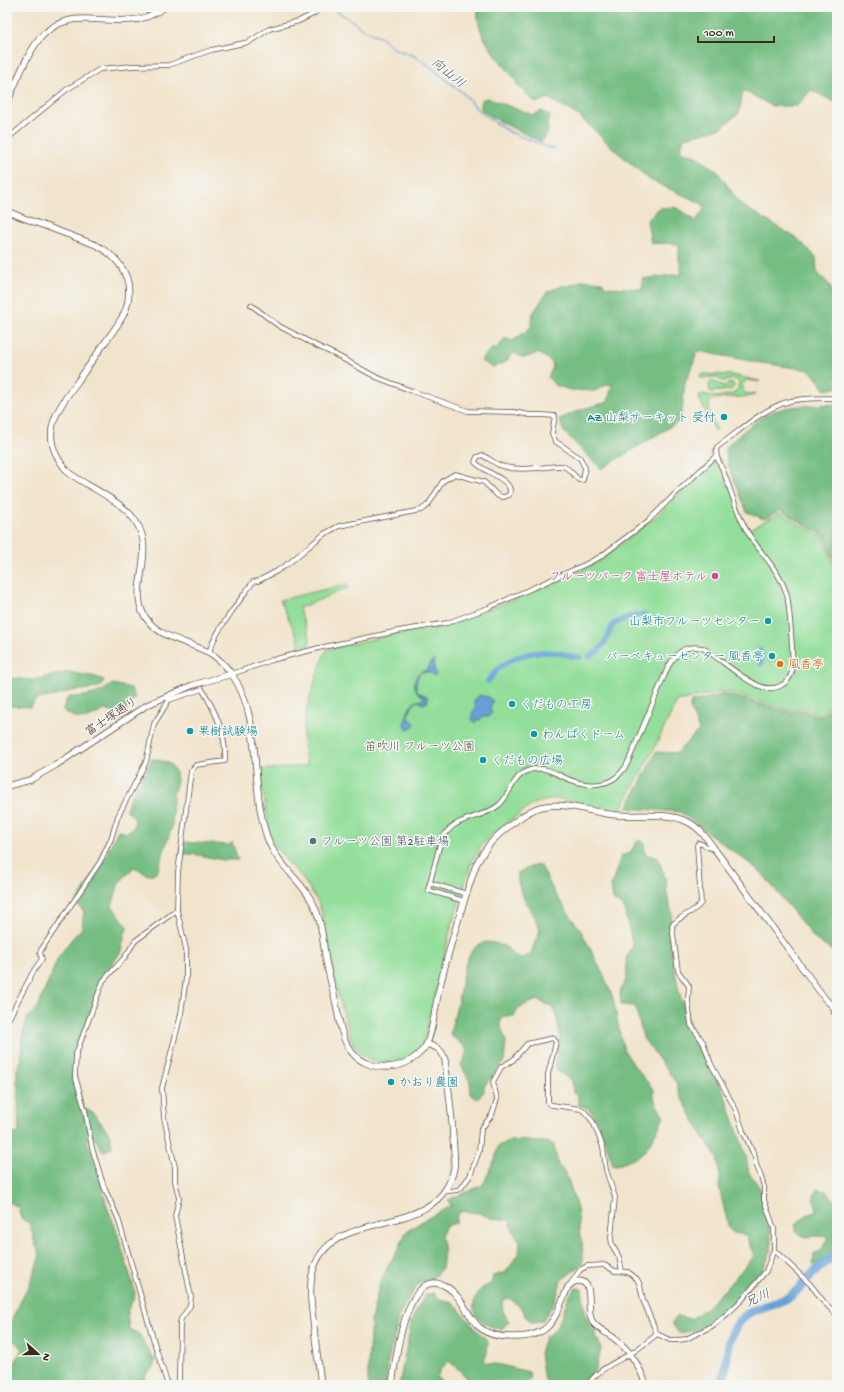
<svg xmlns="http://www.w3.org/2000/svg" width="844" height="1392" font-family="'Gochi Hand','Klee One',sans-serif">
  <rect width="100%" height="100%" fill="#f6f6f2"/>
  <filter id="ink" filterUnits="userSpaceOnUse"><feTurbulence type="fractalNoise" baseFrequency=".025" numOctaves="2"/><feDisplacementMap in="SourceGraphic" scale="8" xChannelSelector="R" yChannelSelector="G"/><feConvolveMatrix kernelMatrix="1 2 1 2 8 2 1 2 1" color-interpolation-filters="sRGB"/></filter>
  <filter id="wash" filterUnits="userSpaceOnUse"><feTurbulence type="fractalNoise" baseFrequency=".012" numOctaves="4" result="noise"/><feDisplacementMap in="SourceGraphic" scale="16" xChannelSelector="R" yChannelSelector="G"/><feGaussianBlur stdDeviation="0.9" result="paint"/><feColorMatrix in="noise" values="0 0 0 0 0 0 0 0 0 0 0 0 0 0 0 0 0 1.4 0 .05"/><feComposite in="paint" operator="in"/></filter>
  <g filter="url(#wash)">
    <rect width="100%" height="100%" fill="#f1e4cc"/>
    <g fill="#92de9a" stroke="#66845c">
      <path d="M702 374 731 375 760 381 759 382 747 380 743 383 742 389C746 395 750 394 756 393L752 396 713 399 710 401C707 412 711 420 717 429L715 431 699 398V395L703 394 716 397 733 394 738 389 739 383 735 379 723 381 716 377 701 378 700 376Z"/>
      <path d="M712 381 724 386 727 384 732 383 734 385V387L731 390 711 392 710 391 709 384Z"/>
      <path d="M714 458 721 460 744 522 750 529 780 513 824 539 837 574V700L819 715 802 706 792 711 725 691 677 701 654 749 620 810 587 805 570 800 554 799 535 803 493 833 481 847 472 861 450 931 425 1037 419 1050 408 1058 393 1062 382 1063 371 1061 361 1054 353 1045 335 985 325 924 319 904 302 877 288 863 272 842 259 770 307 766C305 757 303 747 303 738 304 708 316 678 326 650L381 637 440 627 490 609 578 572 599 561 657 516Z"/>
      <path d="M348 584V588L299 608 310 638 309 645 299 647V641L280 600Z"/>
    </g>
    <g fill="#75bd82" stroke="#587450">
      <path d="M478 7H837V103L811 90 797 106H772L743 90 739 113 721 128 684 138 680 151 696 156 717 171 741 205 798 239 816 257 817 272 829 284 837 302V388L826 390 810 370 755 362 698 351 685 383 681 420 601 469 564 432 559 419 583 409 608 402 612 385 608 384 595 391 570 390 555 385 548 377 553 367 551 361 538 353 524 358 513 353 505 363 492 367 481 361 484 356 493 348 498 347 505 338 513 341 531 327 532 315 547 292 562 286H569L583 280 602 282 606 287 643 289 642 279 682 274 679 259V244L651 243 647 220 659 208 675 207 696 221 704 209 703 204 650 180 615 150 579 116 548 98 536 103 517 85 515 79C499 59 474 35 478 7Z"/>
      <path d="M487 98 533 115 542 111 550 116 547 134 541 142 499 121 481 110V100Z"/>
      <path d="M837 404V568L825 537 780 510 764 519 747 512 729 467 725 449C736 436 761 415 778 410 795 404 819 406 837 404Z"/>
      <path d="M69 672 96 677 104 680 101 686 92 689 71 691 55 696 36 699 31 707 7 706V678L33 680Z"/>
      <path d="M112 684 131 688 135 697 125 711 113 712 104 710C87 720 79 723 63 710L66 700 69 697C84 697 100 695 112 684Z"/>
      <path d="M726 694 792 713 802 709 819 717 837 703V955L815 939 761 872 680 812 627 808 656 752 677 753 699 730 690 708 691 702Z"/>
      <path d="M152 759H156L170 764 176 773 177 781 173 794 172 826 157 873 148 875 134 867 119 883 112 906 128 927 125 933 121 951 101 982 74 1061V1083L84 1108 93 1113 99 1120 110 1135 112 1147 104 1152 92 1135 87 1140 98 1171 107 1207 115 1226 134 1288 135 1295 127 1312 129 1329 139 1334 155 1361 153 1367 144 1377 148 1385H7V1378L22 1349 9 1336 11 1331 8 1327C20 1302 33 1281 40 1254L35 1244 30 1224 21 1218 18 1207 7 1201V1137L8 1135 19 1133 17 1070 21 1059 22 1037 27 1018 34 1012 39 1004 58 958 70 941 82 928 84 911 77 905V901L107 853 118 830 126 833 134 827 135 818 126 810 128 802Z"/>
      <path d="M638 840 644 843 645 854 658 858 666 880 667 894 672 914 669 941 679 992 689 1023 708 1067 723 1090 746 1156 749 1173 760 1188 771 1235V1251L762 1272 740 1298 729 1308 715 1317 706 1326 695 1330 680 1333 671 1324 677 1316 691 1319C716 1303 734 1278 754 1256L746 1235 734 1233 729 1229 719 1187 720 1177 717 1158 700 1131 680 1095 676 1082 643 1038 635 1006 621 1005 620 991 627 978 626 958 633 945 623 906 613 900 611 886 621 856 630 853Z"/>
      <path d="M183 842 230 845 232 842 238 860H223L193 854H181Z"/>
      <path d="M536 865 541 866 555 894 581 931 604 976 613 998 620 1035 624 1050 635 1067 654 1090C653 1101 658 1107 664 1116 659 1127 653 1139 646 1149 642 1156 621 1166 613 1165 608 1150 599 1117 587 1108 585 1107 581 1106 578 1105V1096L573 1093 572 1080 557 1071 555 1065 560 1035 556 1015 551 1006 537 1000 520 1007 514 1016H502L500 1024 506 1041 504 1062C496 1069 492 1078 484 1086V1092L476 1099 471 1095 470 1082 461 1065 468 1051 463 1045 450 1035C452 1021 457 1009 459 996 463 975 466 933 498 944 500 945 504 946 506 947 510 950 514 955 517 958H524L531 953 540 930C534 911 515 893 518 872Z"/>
      <path d="M524 1140C534 1144 544 1139 554 1145L558 1165 565 1173 569 1182 577 1209 580 1236 582 1242 583 1261 580 1266 561 1280C558 1297 552 1307 542 1321L531 1322 525 1316 523 1309 509 1298 502 1300 503 1312 509 1321 502 1329C485 1328 466 1313 477 1295 482 1287 483 1287 491 1284L493 1276 506 1272 519 1254 520 1241 513 1232 510 1220 491 1218 479 1213 462 1211 457 1215 456 1223 446 1226 441 1236 444 1251 442 1268 433 1278 420 1282 409 1298 398 1317 395 1335 388 1360 386 1385H368V1366L371 1320 380 1283 388 1266 400 1246 406 1232 424 1220 451 1206 448 1200 483 1185 495 1159 498 1146 510 1141Z"/>
      <path d="M817 1189 826 1191 837 1203V1250C830 1253 819 1264 813 1265L814 1253 821 1251 828 1237 817 1236 805 1237 795 1231 796 1224 808 1214 817 1212 814 1197Z"/>
      <path d="M576 1288 582 1289 586 1317 591 1327 595 1331 601 1349 596 1368 584 1385H559V1384L544 1380 540 1353 545 1337C567 1326 561 1299 576 1288Z"/>
      <path d="M434 1293 439 1299 453 1302 472 1325 488 1341 487 1354 484 1360 487 1363 501 1365 529 1372 530 1378 525 1385H475L449 1361 440 1370 437 1377 446 1385H399L412 1319 425 1295Z"/>
    </g>
    <g fill="#65a1d6" stroke="#50667a">
      <path d="M434 660V668L436 675 434 676C430 671 424 671 419 673L416 684 417 692 427 696 428 702 423 704 418 701 413 705 407 717 414 722 415 724 412 728 407 729 404 724 410 707 416 701 423 700 424 699 423 696C410 690 412 672 427 670L431 662Z"/>
      <path d="M480 695C485 697 490 696 493 702L490 708 492 713 488 717H483L480 721 477 718 476 724 472 720V714L476 706 474 702 475 699Z"/>
    </g>
    <g fill="none" stroke-linecap="round" stroke-linejoin="round">
      <path stroke="#65a1d6" stroke-width="1.5" d="M331 7 355 23 362 29 381 37 393 48 417 57 428 65 464 94 478 110 496 123 510 132 547 147 555 149"/>
      <g stroke="#65a1d6" stroke-width="5.5">
        <path d="M760 650 761 664"/>
        <path d="M589 656C604 651 607 637 613 624L633 615H644"/>
        <path d="M488 681C504 657 531 649 558 653 566 654 572 657 580 657"/>
      </g>
      <path stroke="#65a1d6" stroke-width="9" d="M721 1385C729 1366 725 1343 736 1326 749 1305 770 1308 789 1297 796 1293 801 1286 806 1280 816 1270 826 1262 837 1254"/>
    </g>
  </g>
  <g filter="url(#ink)">
    <g fill="none" stroke-linecap="round" stroke-linejoin="round">
      <defs>
        <g id="minor">
          <path d="M7 139 66 90 100 69 133 66 169 65 211 50 249 42 269 29 299 21 315 13 317 7"/>
          <path d="M209 653C213 634 241 599 253 582L258 581 277 571 289 563 324 534 339 526 421 510 428 505 443 481 455 474 484 482 498 496 504 497 509 495C516 480 484 473 475 462L477 457 482 455C488 458 493 462 499 465 519 473 542 466 563 466L568 469 579 480H583L585 468 580 458 555 441 552 433 555 416 542 415H530L514 412 468 411 412 391 376 377 336 355 319 347 279 326 251 305"/>
          <path d="M232 674 272 660 319 648 398 631 447 623 488 608 584 565 600 557 648 521 676 493 716 456"/>
          <path d="M169 700 202 689C215 710 227 736 225 761L196 765 191 771 178 872 177 910 186 949V978L181 1014 162 1088 164 1118 175 1167V1181L179 1198 175 1216 191 1297 190 1306 181 1319 180 1323 179 1379 181 1385"/>
          <path d="M430 883 467 894"/>
          <path d="M464 901 428 890 440 844C451 814 478 822 499 805 512 793 513 772 534 769 547 767 556 774 568 779 588 787 610 788 624 769 627 765 629 760 631 755L668 667C677 652 684 645 703 648 722 660 741 679 762 687 775 691 788 685 792 672 794 664 792 656 792 647 791 630 790 613 787 595 780 571 761 554 748 533 737 515 732 493 724 473 721 464 714 457 717 447 740 431 761 410 787 402 803 397 821 399 837 398"/>
          <path d="M833 1007 834 1013 837 1015"/>
          <path d="M7 1022 33 972 42 959 40 953 41 950 100 862 111 839 118 816 146 762 154 724 169 700 168 698"/>
          <path d="M445 1190 449 1191 457 1190 461 1188 470 1176 479 1151 481 1129 492 1115 497 1099 493 1082 501 1067 513 1060 527 1044 531 1043 553 1038 556 1042 548 1074V1101L549 1104 552 1105 581 1109 584 1111 593 1122 603 1147 606 1170 615 1197 611 1238 612 1245 619 1257 622 1271"/>
          <path d="M774 1250 810 1284 824 1302 837 1315"/>
          <path d="M571 1283 580 1270 587 1266 604 1265 615 1271 628 1272 637 1279 640 1285 643 1300 657 1334 670 1340H678L686 1339 712 1326 727 1314 742 1300 766 1271 774 1250V1228L764 1200V1187L761 1177 756 1164 755 1157 743 1131 736 1110 711 1064 703 1042 691 1025 688 1000 689 986 678 971 672 926C678 916 693 914 701 903L697 845 699 843 715 850"/>
          <path d="M168 1385 157 1352 118 1218 104 1187 92 1148 85 1110 75 1076 76 1054 103 981 125 957 135 941 177 910"/>
          <path d="M588 1385C596 1370 616 1362 630 1354 639 1348 649 1341 657 1334"/>
        </g>
        <g id="tertiary">
          <path d="M7 103C16 83 28 50 43 35 68 9 99 23 131 20 143 20 155 14 165 7"/>
          <path d="M7 211 21 217 96 245C111 253 124 265 128 283 132 308 120 322 106 341 97 354 87 368 78 381 54 413 37 438 69 473 87 486 115 498 129 513 162 547 127 585 144 615 158 639 188 641 210 653 218 658 225 665 231 673 264 719 249 785 267 837 277 867 307 883 317 913 323 929 323 945 326 961 329 976 333 989 336 1004 339 1019 341 1037 350 1050 358 1062 374 1068 388 1067 403 1066 416 1059 425 1047 433 1034 435 1006 439 990 449 948 462 906 476 865 486 845 499 833 517 820 524 815 532 809 541 807 566 801 591 813 616 815 640 817 666 811 688 822 700 828 708 840 716 851L826 1000 837 1010"/>
          <path d="M7 786 30 780 56 765 147 705 193 685 232 674"/>
          <path d="M321 1385C319 1366 316 1347 314 1328 312 1309 308 1289 313 1271 331 1204 440 1242 454 1168 455 1158 454 1148 453 1138 452 1112 448 1086 445 1060 442 1049 436 1047 427 1044"/>
          <path d="M392 1385C395 1362 406 1262 447 1287 462 1296 467 1316 479 1327 487 1334 500 1337 511 1337 552 1338 554 1319 568 1287 571 1284 574 1281 578 1281 596 1281 585 1310 592 1321 596 1328 604 1331 611 1336 629 1348 639 1364 646 1385"/>
        </g>
      </defs>
      <use href="#minor" stroke="#564638" stroke-width="5.5"/>
      <use href="#tertiary" stroke="#564638" stroke-width="7"/>
      <use href="#minor" stroke="#fff" stroke-width="4"/>
      <use href="#tertiary" stroke="#fff" stroke-width="5.5"/>
    </g>
  </g>
  <g fill="#0f9aa8" stroke="#f6f6f2" stroke-width="1.5">
    <circle cx="724" cy="417" r="4"/>
    <circle cx="768" cy="621" r="4"/>
    <circle cx="772" cy="656" r="4"/>
    <circle cx="512" cy="704" r="4"/>
    <circle cx="190" cy="731" r="4"/>
    <circle cx="534" cy="734" r="4"/>
    <circle cx="483" cy="760" r="4"/>
    <circle cx="391" cy="1082" r="4"/>
  </g>
  <circle fill="#d1479c" stroke="#f6f6f2" stroke-width="1.5" cx="715" cy="576" r="4"/>
  <circle fill="#e8710a" stroke="#f6f6f2" stroke-width="1.5" cx="780" cy="664" r="4"/>
  <circle fill="#5c6f8a" stroke="#f6f6f2" stroke-width="1.5" cx="313" cy="841" r="4"/>
  <g text-anchor="middle" stroke-width="3" stroke-linejoin="round" paint-order="stroke">
    <g font-size="12" fill="#0d838f" stroke="#f6f6f2" text-anchor="start">
      <text x="716" y="421" text-anchor="end">AZ 山梨サーキット 受付</text>
      <text x="760" y="625" text-anchor="end">山梨市フルーツセンター</text>
      <text x="764" y="660" text-anchor="end">バーベキューセンター 風香亭</text>
      <text x="520" y="708">くだもの工房</text>
      <text x="198" y="735">果樹試験場</text>
      <text x="542" y="738">わんぱくドーム</text>
      <text x="491" y="764">くだもの広場</text>
      <text x="399" y="1086">かおり農園</text>
    </g>
    <g font-size="12" fill="#b23c85" stroke="#f6f6f2" text-anchor="end">
      <text x="707" y="580">フルーツパーク 富士屋ホテル</text>
    </g>
    <g font-size="12" fill="#c56008" stroke="#f6f6f2" text-anchor="start">
      <text x="788" y="668">風香亭</text>
    </g>
    <g font-size="12" fill="#3b2a1e" stroke="#f6f6f2">
      <text transform="translate(111 716) rotate(-34)" y="4">富士塚通り</text>
    </g>
    <g font-size="12" fill="#51573d" stroke="#f6f6f2">
      <text x="420" y="750">笛吹川 フルーツ公園</text>
    </g>
    <g font-size="12" fill="#4e5e75" stroke="#f6f6f2" text-anchor="start">
      <text x="321" y="845">フルーツ公園 第2駐車場</text>
    </g>
    <g font-size="13" font-style="italic" fill="#4c5a68" stroke="#f6f6f2">
      <text transform="translate(449 72) rotate(39)" y="5">向山川</text>
      <text transform="translate(757 1297) rotate(-24)" y="5">兄川</text>
    </g>
  </g>
  <rect width="844" height="1392" fill="none" stroke="#f6f6f2" stroke-width="24"/>
  <g transform="translate(38 1354) rotate(111)" stroke="#f6f6f2" stroke-width="3" paint-order="stroke">
  <path d="M0-3L7 15L0 10L-7 15Z" fill="#3b2a1e"/>
  <text y="-6" font-size="11" font-weight="bold" text-anchor="middle" fill="#3b2a1e">N</text>
  </g>
  <path d="M698 36v6h76v-6" fill="none" stroke="#3b2a1e" stroke-width="2"/>
  <text x="704" y="36" font-size="12" fill="#3b2a1e" stroke="#f6f6f2" stroke-width="3" paint-order="stroke">100 m</text>
</svg>
